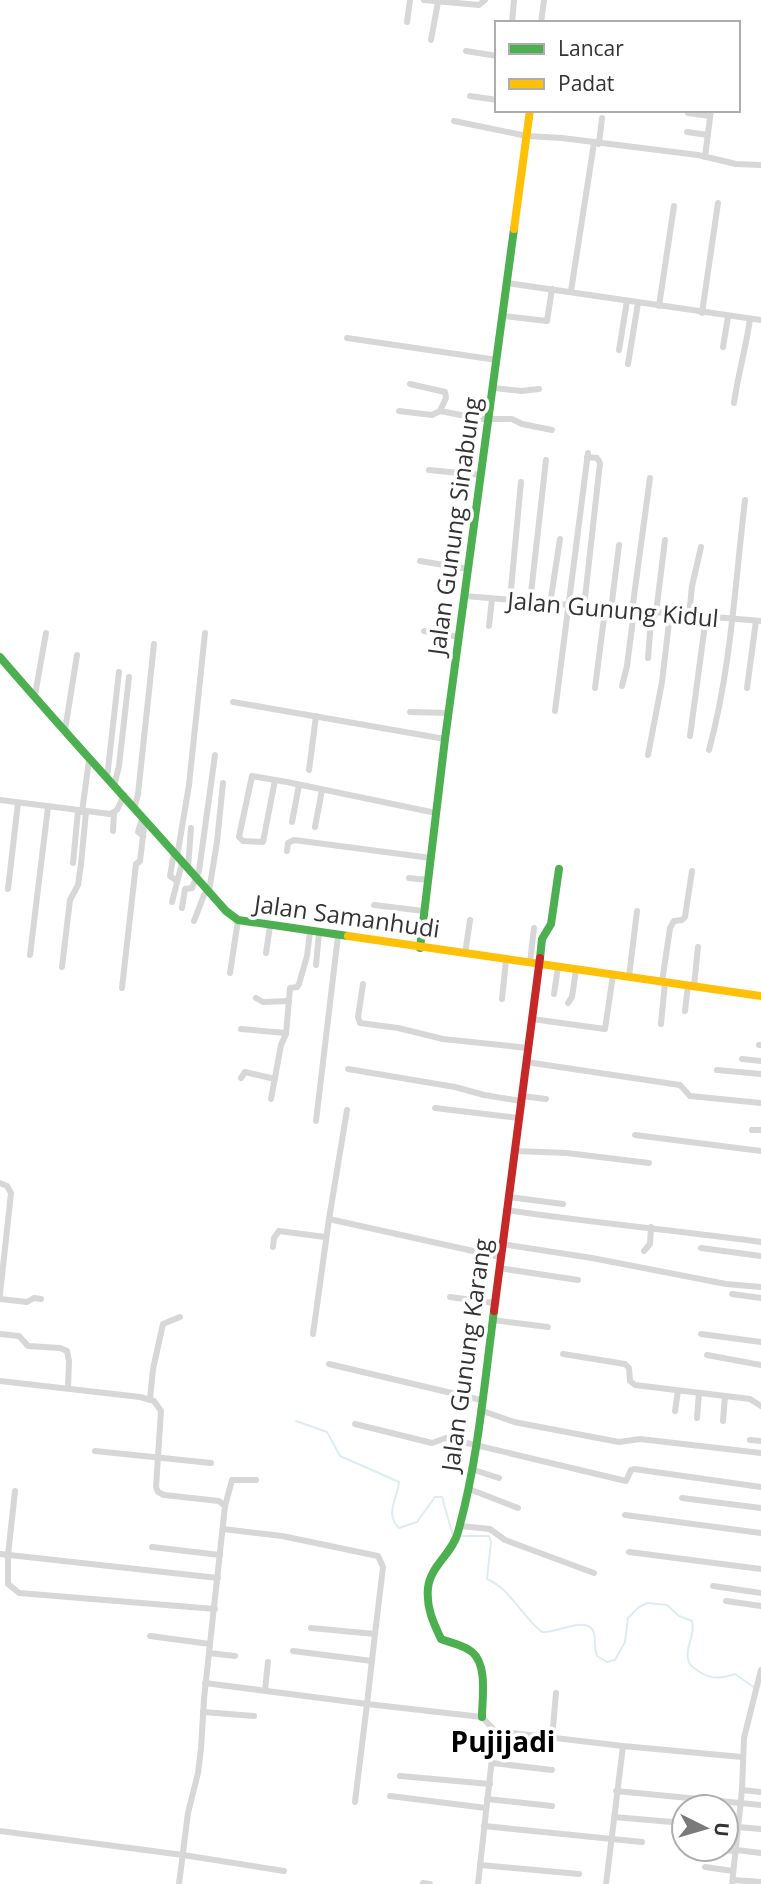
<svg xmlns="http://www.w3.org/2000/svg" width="761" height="1884" font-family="'Open Sans',sans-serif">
  <rect width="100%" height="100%" fill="#fff"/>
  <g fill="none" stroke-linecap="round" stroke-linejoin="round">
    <g stroke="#ddebf3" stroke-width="2">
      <path d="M296 1421 327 1432 340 1456 399 1482C398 1498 384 1513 399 1528L417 1522 435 1497H442L453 1536"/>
      <path d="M459 1536H489L491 1542 487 1579C511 1589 521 1616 542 1632 555 1634 589 1614 594 1633 596 1641 594 1648 597 1656L607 1662 615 1660 625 1642 628 1618 639 1607 647 1603 667 1605 679 1616 692 1621C696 1635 685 1646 688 1659 689 1664 690 1665 694 1668 708 1679 718 1680 735 1674L755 1688"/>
    </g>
    <g stroke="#d7d7d7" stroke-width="6">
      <path d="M424 0 479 5 485 0"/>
      <path d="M407 22 410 0"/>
      <path d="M512 23 514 0"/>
      <path d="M541 23 544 0"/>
      <path d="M431 40 438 2"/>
      <path d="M466 51 497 56"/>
      <path d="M470 96 497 100"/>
      <path d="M688 113 710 116"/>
      <path d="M454 121 527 136 562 138 698 155 736 164 761 165"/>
      <path d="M687 132 708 135"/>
      <path d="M599 144 602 118"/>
      <path d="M705 157 711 110"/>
      <path d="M507 283 761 320"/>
      <path d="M571 291 594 143"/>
      <path d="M659 306 674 206"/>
      <path d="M702 313 718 203"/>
      <path d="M503 316 547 321 552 289"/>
      <path d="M347 338 497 360"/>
      <path d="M723 347 728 317"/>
      <path d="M619 350 627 301"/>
      <path d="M628 364 638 303"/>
      <path d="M410 384 445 392 446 398 440 411"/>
      <path d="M494 388 521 391 539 389"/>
      <path d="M734 403C738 374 746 348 750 319"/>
      <path d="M399 411 432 415 440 411 481 419H512L522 424 552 430"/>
      <path d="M429 470 481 475"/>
      <path d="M420 561 468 569"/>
      <path d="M465 596 761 621"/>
      <path d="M510 600 521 482"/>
      <path d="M530 602 546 460"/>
      <path d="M550 604 560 539"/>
      <path d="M584 607 600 463 597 458 587 457"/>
      <path d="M611 610 619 545"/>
      <path d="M632 611 650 478"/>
      <path d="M689 616 692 586 701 547"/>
      <path d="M489 626 492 599"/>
      <path d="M424 631 459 637"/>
      <path d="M648 658 651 621 656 613 665 540"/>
      <path d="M622 686 627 666 634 611"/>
      <path d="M595 688 605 610"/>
      <path d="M747 688 756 621"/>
      <path d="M35 695 46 633"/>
      <path d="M233 702 445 739"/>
      <path d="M555 711 588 453"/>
      <path d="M410 712 448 713"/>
      <path d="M65 730 77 655"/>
      <path d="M690 736 706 617"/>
      <path d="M709 750C731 669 735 584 745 500"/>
      <path d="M648 755 662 682 670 614"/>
      <path d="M309 770 316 716"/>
      <path d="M107 778 119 672"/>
      <path d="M275 780 263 842 243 841 239 837 252 776C264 778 275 780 287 782L436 813"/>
      <path d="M114 786 119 766 129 677"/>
      <path d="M0 800 110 814 117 810 124 795"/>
      <path d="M134 809 138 794 154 644"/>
      <path d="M82 812 89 760"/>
      <path d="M142 819 138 832 143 836"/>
      <path d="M292 822 299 785"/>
      <path d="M315 827 322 790"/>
      <path d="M113 831 114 813"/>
      <path d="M287 851 288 843 294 840 431 858"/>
      <path d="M174 853 170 876 177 881"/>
      <path d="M177 857 189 785 205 633"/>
      <path d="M73 863 78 811"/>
      <path d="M188 868 191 828"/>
      <path d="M409 878 428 880"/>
      <path d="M8 889 18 803"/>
      <path d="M172 902 182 863"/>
      <path d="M374 905 424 911"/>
      <path d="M182 908 185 889 192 888 199 871 215 755"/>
      <path d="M194 921 204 895 209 891 217 842 223 783"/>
      <path d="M266 953 270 926"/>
      <path d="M465 954 470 920"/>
      <path d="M30 955 48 807"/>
      <path d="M530 963 534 928"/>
      <path d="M316 965 319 933"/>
      <path d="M62 967 70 900 78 885 81 864 86 812"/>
      <path d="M230 973 238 920"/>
      <path d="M629 977 637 911"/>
      <path d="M662 982 670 928 674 921 682 920 685 917 692 871"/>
      <path d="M363 984 358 1017 360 1023 398 1028 443 1039 528 1048"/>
      <path d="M694 986 698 947"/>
      <path d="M122 988 136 864 140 861 144 828 147 824"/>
      <path d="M554 994 558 967"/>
      <path d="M256 998 263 1002 289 1001"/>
      <path d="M502 999 506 960"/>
      <path d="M568 1003 572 997 576 970"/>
      <path d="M685 1011 688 985"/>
      <path d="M532 1019 605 1029 613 975"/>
      <path d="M661 1024 665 982"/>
      <path d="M241 1029 286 1033"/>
      <path d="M759 1045H761"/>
      <path d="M742 1059 761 1061"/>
      <path d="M526 1062 680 1085 690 1096 761 1103"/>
      <path d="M348 1069 455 1087 484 1095 521 1101"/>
      <path d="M717 1070 761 1074"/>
      <path d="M241 1078 245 1072 275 1079"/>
      <path d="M522 1096 546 1099"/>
      <path d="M271 1099 281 1045 286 1034 290 988 297 987 299 984 307 956 310 932"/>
      <path d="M435 1108 519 1118"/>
      <path d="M316 1121 338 936"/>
      <path d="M752 1130H761"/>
      <path d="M635 1135 761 1151"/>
      <path d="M516 1151 567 1153 649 1163"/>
      <path d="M0 1183 7 1186 11 1193 0 1294"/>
      <path d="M509 1197 563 1204"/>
      <path d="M506 1210C591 1223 676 1230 761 1242"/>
      <path d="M329 1219 347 1110"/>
      <path d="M502 1244 592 1258 726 1284 761 1287"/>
      <path d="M273 1247 274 1238 279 1231 325 1237"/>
      <path d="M701 1248 761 1256"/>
      <path d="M644 1251 650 1244 651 1227"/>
      <path d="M499 1268 578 1280"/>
      <path d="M732 1294 761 1298"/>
      <path d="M450 1297 494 1303"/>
      <path d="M0 1299 27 1302 34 1298 41 1299"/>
      <path d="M493 1320 548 1327"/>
      <path d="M0 1334 19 1336 28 1346 60 1348 67 1351 69 1361 68 1388"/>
      <path d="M313 1334 329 1219 500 1257"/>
      <path d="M701 1334 761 1342"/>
      <path d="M563 1354 625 1364 629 1368 630 1381 635 1385 750 1399 761 1406"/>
      <path d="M707 1355 761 1365"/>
      <path d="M329 1364 481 1400"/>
      <path d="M0 1381 140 1397 154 1401 161 1411 156 1487 158 1492 164 1495 219 1501 225 1506 204 1699 201 1749 198 1773 188 1813 179 1884"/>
      <path d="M150 1399 153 1369 163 1324 180 1317"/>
      <path d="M480 1410 514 1422 619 1442 640 1439 761 1453"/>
      <path d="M675 1411 678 1391"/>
      <path d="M697 1418 699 1393"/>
      <path d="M723 1421 725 1396"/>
      <path d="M355 1424 432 1443 446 1438 626 1481 631 1470 634 1469 761 1487"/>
      <path d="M750 1440 761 1441"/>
      <path d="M95 1451 211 1463"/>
      <path d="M471 1469 499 1478"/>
      <path d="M469 1489 518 1508"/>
      <path d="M15 1491 8 1555V1584L19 1593 215 1609"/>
      <path d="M682 1498 761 1508"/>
      <path d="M225 1506 232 1480H256"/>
      <path d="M625 1515 761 1533"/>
      <path d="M461 1526 490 1529 505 1540 594 1573"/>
      <path d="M223 1529 282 1536 378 1556 383 1567 375 1634"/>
      <path d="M152 1547 220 1555"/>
      <path d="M629 1552 761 1569"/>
      <path d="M0 1554 218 1578"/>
      <path d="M713 1586 761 1593"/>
      <path d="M726 1601 761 1606"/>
      <path d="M311 1628 375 1634 367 1704 482 1717 495 1731 478 1884"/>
      <path d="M150 1636 210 1644"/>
      <path d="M293 1651 372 1661"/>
      <path d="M209 1653 235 1656"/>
      <path d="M205 1683 367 1704 355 1802"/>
      <path d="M265 1690 268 1662"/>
      <path d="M203 1712 254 1716"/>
      <path d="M495 1731 623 1746 742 1757"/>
      <path d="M552 1738 556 1693"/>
      <path d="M492 1763 552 1770"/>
      <path d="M400 1776 490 1784"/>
      <path d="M742 1790 761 1792"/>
      <path d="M616 1791 761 1805"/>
      <path d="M390 1796 486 1808"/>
      <path d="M487 1799 552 1806"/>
      <path d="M614 1817 684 1823"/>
      <path d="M484 1826 642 1842"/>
      <path d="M726 1826 761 1829"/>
      <path d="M0 1831 183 1855 284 1871"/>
      <path d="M715 1850 736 1851"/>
      <path d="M736 1850 761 1853"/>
      <path d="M480 1865 579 1874"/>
      <path d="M705 1867 733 1871"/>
      <path d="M733 1880 761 1882"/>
      <path d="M423 1883 430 1884"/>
      <path d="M606 1884 623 1746"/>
      <path d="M732 1884 742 1790 744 1738 761 1670"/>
    </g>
    <g stroke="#4caf50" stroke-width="8">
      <path d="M0 657C74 743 151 826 226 911L238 920 348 936"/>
      <path d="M420 948 445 739 514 229"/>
      <path d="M540 958 542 939 551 924 559 869"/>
      <path d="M482 1717C482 1699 488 1665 472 1652 464 1645 451 1643 441 1639 433 1622 426 1607 428 1588 430 1566 453 1553 458 1532 478 1461 484 1385 494 1311"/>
    </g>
    <g stroke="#ffc107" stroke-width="8">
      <path d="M514 229 530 110"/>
      <path d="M348 936 761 996"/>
    </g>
    <path stroke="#c62828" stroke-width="8" d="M494 1311 540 958"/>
  </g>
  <g text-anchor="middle" stroke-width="7" stroke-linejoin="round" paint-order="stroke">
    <g font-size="24" fill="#333" stroke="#fff">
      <text transform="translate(455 526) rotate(-82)" y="8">Jalan Gunung Sinabung</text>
      <text transform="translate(613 610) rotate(5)" y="8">Jalan Gunung Kidul</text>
      <text transform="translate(347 917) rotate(8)" y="8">Jalan Samanhudi</text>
      <text transform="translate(467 1355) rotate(-82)" y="8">Jalan Gunung Karang</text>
    </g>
    <g font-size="28" font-weight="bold" fill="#000" stroke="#fff">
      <text x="503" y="1752">Pujijadi</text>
    </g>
  </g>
  <rect x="495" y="21" width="245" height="91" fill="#ffffff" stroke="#adadad" stroke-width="2"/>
  <rect x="509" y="44" width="35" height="10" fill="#4caf50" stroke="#adadad" stroke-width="2"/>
  <text x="558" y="56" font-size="21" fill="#333333">Lancar</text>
  <rect x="509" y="79" width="35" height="10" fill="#ffc107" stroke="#adadad" stroke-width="2"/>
  <text x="558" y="91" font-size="21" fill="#333333">Padat</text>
  <g transform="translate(705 1828) rotate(95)"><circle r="33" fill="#ffffff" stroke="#adadad" stroke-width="2"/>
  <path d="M0-5L12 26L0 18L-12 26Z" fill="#7a7a7a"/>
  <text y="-10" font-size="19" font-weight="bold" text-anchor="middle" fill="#333333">U</text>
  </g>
</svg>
